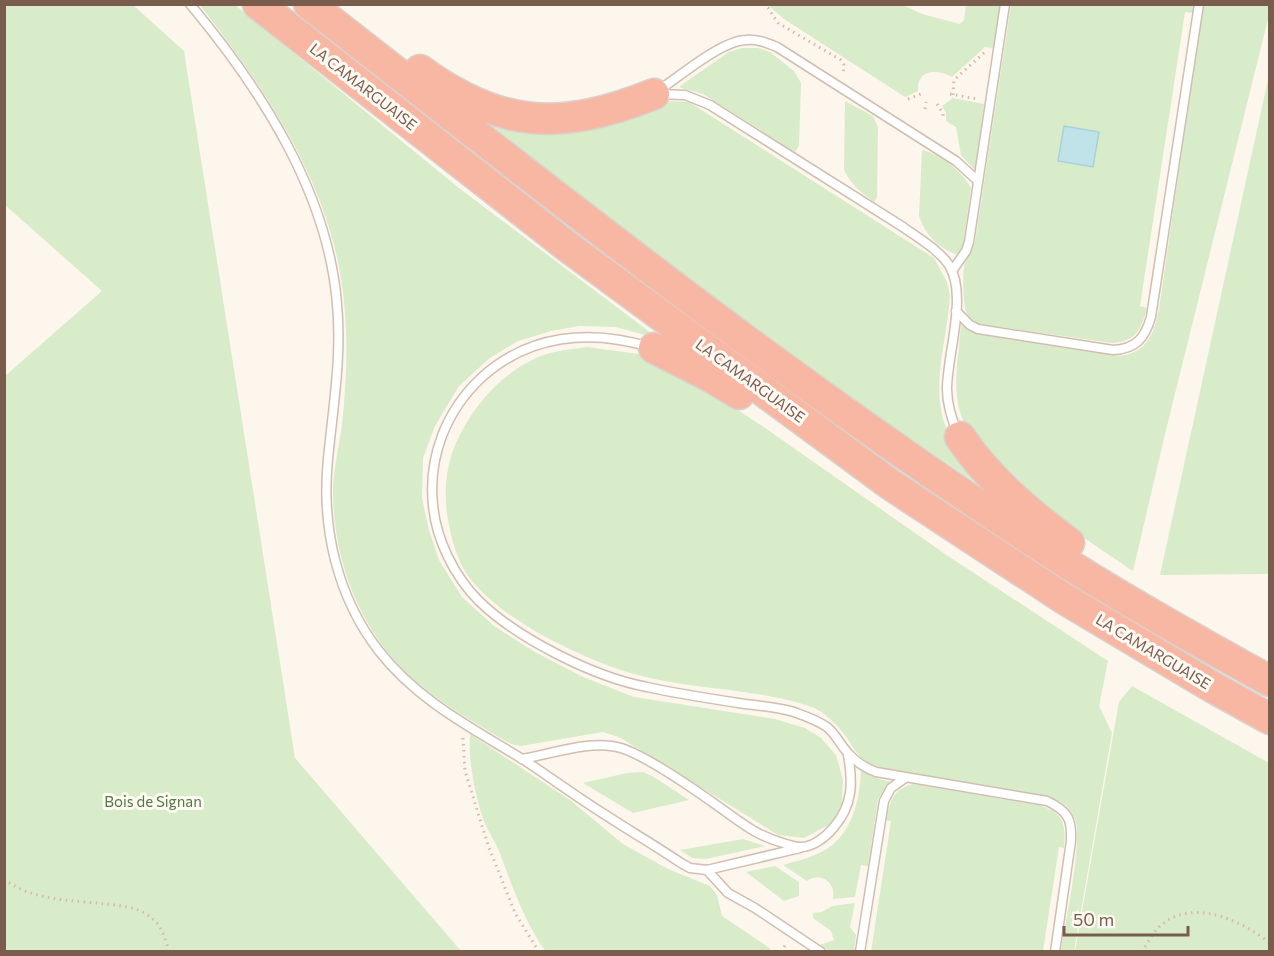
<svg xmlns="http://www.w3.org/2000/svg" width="1274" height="956" font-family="Commissioner,sans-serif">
  <rect width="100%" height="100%" fill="#fdf6ec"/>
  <g fill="#d8ecc9">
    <path d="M5 4 133 5 184 51 295 758 461 951H5V376L102 291 5 205Z"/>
    <path d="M200 5H235L459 188 659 339 616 327 579 326 551 331 518 341 490 358 459 386 435 426 423 458 422 498 429 530 439 560 462 597 494 626 535 652 583 677 634 697 775 719 805 728 821 738 836 755 843 780 842 804 832 823 804 838 778 835 619 737 603 732 521 746 511 744C480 726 448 708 420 685 362 638 332 561 333 488 334 467 339 446 342 425 348 371 349 315 338 262 318 166 259 81 200 5Z"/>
    <path d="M768 5H903L922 14 960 24 964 20 966 5H1000L993 48 985 47 952 77C937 69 917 69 918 91L905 97 784 19Z"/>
    <path d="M1011 5H1193V13L1185 12 1140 306 1147 308C1141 330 1136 342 1111 343L979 324C973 320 968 317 966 311 963 303 962 271 965 263 968 256 972 250 975 242Z"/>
    <path d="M1203 5H1269V15L1166 430 1133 571C1083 537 979 472 960 412 952 385 959 353 961 325L976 334 1119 356C1147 353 1154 334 1159 309Z"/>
    <path d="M742 48H758L770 52 794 71 801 83 799 146 795 152 703 94 681 88 680 86 729 52Z"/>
    <path d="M1269 75V574L1160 575Z"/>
    <path d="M953 98 984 104 975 170 961 155 956 127 946 121V113L942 106Z"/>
    <path d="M671 101 689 102 697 107 934 258 947 282 950 295C948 339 927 394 950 436 960 455 974 472 986 490L864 407 644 245 484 120 651 106Z"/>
    <path d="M845 101 873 116 878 127 877 197 874 202C861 192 851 185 844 170Z"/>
    <path d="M922 150C942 155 961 171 971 188L962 252 958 255C939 249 925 235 919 216Z"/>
    <path d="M587 347 639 354 686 376 768 430 945 554 1108 661 1099 706 1112 733 1074 951H1061C1065 923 1083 842 1075 819 1070 806 1060 801 1048 796L879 768C874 765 867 763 863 759 856 754 852 745 847 738 837 725 825 711 809 706 750 687 686 690 627 672 578 657 486 613 462 566 454 549 450 532 447 514 444 489 446 467 456 443 473 405 506 367 547 354 560 350 574 349 587 347Z"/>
    <path d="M1132 686 1269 763V951H1075L1119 702Z"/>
    <path d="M470 734 570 800 623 844 668 869 710 886 717 895 722 916 771 949 769 951H545C524 920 515 893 502 859 498 845 489 834 484 821 475 797 468 759 470 734Z"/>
    <path d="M861 770 879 779 891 782 878 799 868 866 861 865 855 897 833 899C836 882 821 872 807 881L783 865C796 861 811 858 823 851 852 836 860 800 861 770Z"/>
    <path d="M643 772 654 777 689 800 633 813 583 783 627 773Z"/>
    <path d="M913 784 1038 805C1064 813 1066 823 1064 848L1059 847 1043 951 871 952 891 821 885 820C891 802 892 789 913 784Z"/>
    <path d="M743 839 765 846 706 859 692 858 680 850Z"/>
    <path d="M775 866 799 882V896L784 901 746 872Z"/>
    <path d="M855 903 850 927 856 935 854 951H830L820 945 834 940 831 931 813 918V913L822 912 832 906Z"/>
  </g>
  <path fill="#bfe3e8" stroke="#a5d3da" stroke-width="1.5" d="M1064 126 1099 132 1093 167 1058 161Z"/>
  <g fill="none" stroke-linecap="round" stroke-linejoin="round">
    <defs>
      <g id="lane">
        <path d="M190 4C260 88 328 192 337 304 342 356 333 407 328 459 321 527 337 597 379 651 418 701 472 728 524 760 551 778 577 797 604 814 630 831 656 846 681 863L690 868 707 870 728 893 755 908 821 952"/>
        <path d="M658 91C680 76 721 41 746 40 758 39 767 43 777 47L956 161 978 181"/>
        <path d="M657 94 685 95 710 105 903 227C918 238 938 249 949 265 968 295 947 355 947 389 947 404 952 420 958 434"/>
        <path d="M952 271 966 251 969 242 1005 4"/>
        <path d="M956 311 970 325 978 329 1113 350C1136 349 1145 338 1151 317L1199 4"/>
        <path d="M650 347C590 329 529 334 481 378 446 411 428 457 433 505 436 539 454 576 479 601 518 639 594 677 647 687 679 694 712 699 745 704 761 706 779 707 794 712 805 716 817 720 827 727 837 735 841 747 850 755 857 763 866 768 876 772L1047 801C1068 811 1072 819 1071 841L1055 952"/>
        <path d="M522 759C551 754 592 739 621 748 647 756 691 787 715 804 741 822 754 835 786 844 790 845 795 847 799 847 812 848 826 837 834 827 853 805 853 782 848 755"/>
        <path d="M707 870 800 848"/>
        <path d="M860 952 884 801 891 788 905 778"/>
      </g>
      <g id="highway">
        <path d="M258 4 568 247 891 485 1063 598 1214 688 1270 719"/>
        <path d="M309 4C556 197 801 392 1065 562 1131 604 1201 643 1270 681"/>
        <path d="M420 70C501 129 562 131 654 94"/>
        <path d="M654 348 711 377 739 394"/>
        <path d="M960 437C989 480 1028 512 1069 543"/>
      </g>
    </defs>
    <use href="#lane" stroke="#d1beb0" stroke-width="11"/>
    <use href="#highway" stroke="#dad1cd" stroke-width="33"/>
    <g stroke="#d9b8a5" stroke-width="3" stroke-dasharray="1.5 4.5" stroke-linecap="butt">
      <path d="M763 4 768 8 778 23 841 60 844 65 843 74"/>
      <path d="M950 94 978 99"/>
      <path d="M953 95 954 80 985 52"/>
      <path d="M908 99 921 94"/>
      <path d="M937 104 943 113V120"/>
      <path d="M925 109 926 102"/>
      <path d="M463 738 465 771 488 845 515 913 539 952"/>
      <path d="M4 879C32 901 72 900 106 904 123 906 139 907 153 919 162 926 166 941 169 952"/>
      <path d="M781 952 787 942"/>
      <path d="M1142 952C1147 944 1152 934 1158 928 1190 896 1241 920 1270 943"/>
    </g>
    <use href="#lane" stroke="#fff" stroke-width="8"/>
    <use href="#highway" stroke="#f7b7a3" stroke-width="30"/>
  </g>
  <g text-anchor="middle" stroke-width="6" stroke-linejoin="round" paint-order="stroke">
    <g font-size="15" fill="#7a5c4d" stroke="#fffaf3">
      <text transform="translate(363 87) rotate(38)" y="5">LA CAMARGUAISE</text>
      <text transform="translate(750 381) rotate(36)" y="5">LA CAMARGUAISE</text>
      <text transform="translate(1153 652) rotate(31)" y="5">LA CAMARGUAISE</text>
    </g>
    <g font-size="15" fill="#537a41" stroke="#fffaf3">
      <text x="153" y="807">Bois de Signan</text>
    </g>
  </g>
  <rect width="1274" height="956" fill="none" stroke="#7a5c4d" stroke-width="12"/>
  <path d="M1064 926v9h124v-9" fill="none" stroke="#7a5c4d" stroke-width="3"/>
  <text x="1073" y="926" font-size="18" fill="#7a5c4d" stroke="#fffaf3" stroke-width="4.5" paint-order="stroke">50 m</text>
</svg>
